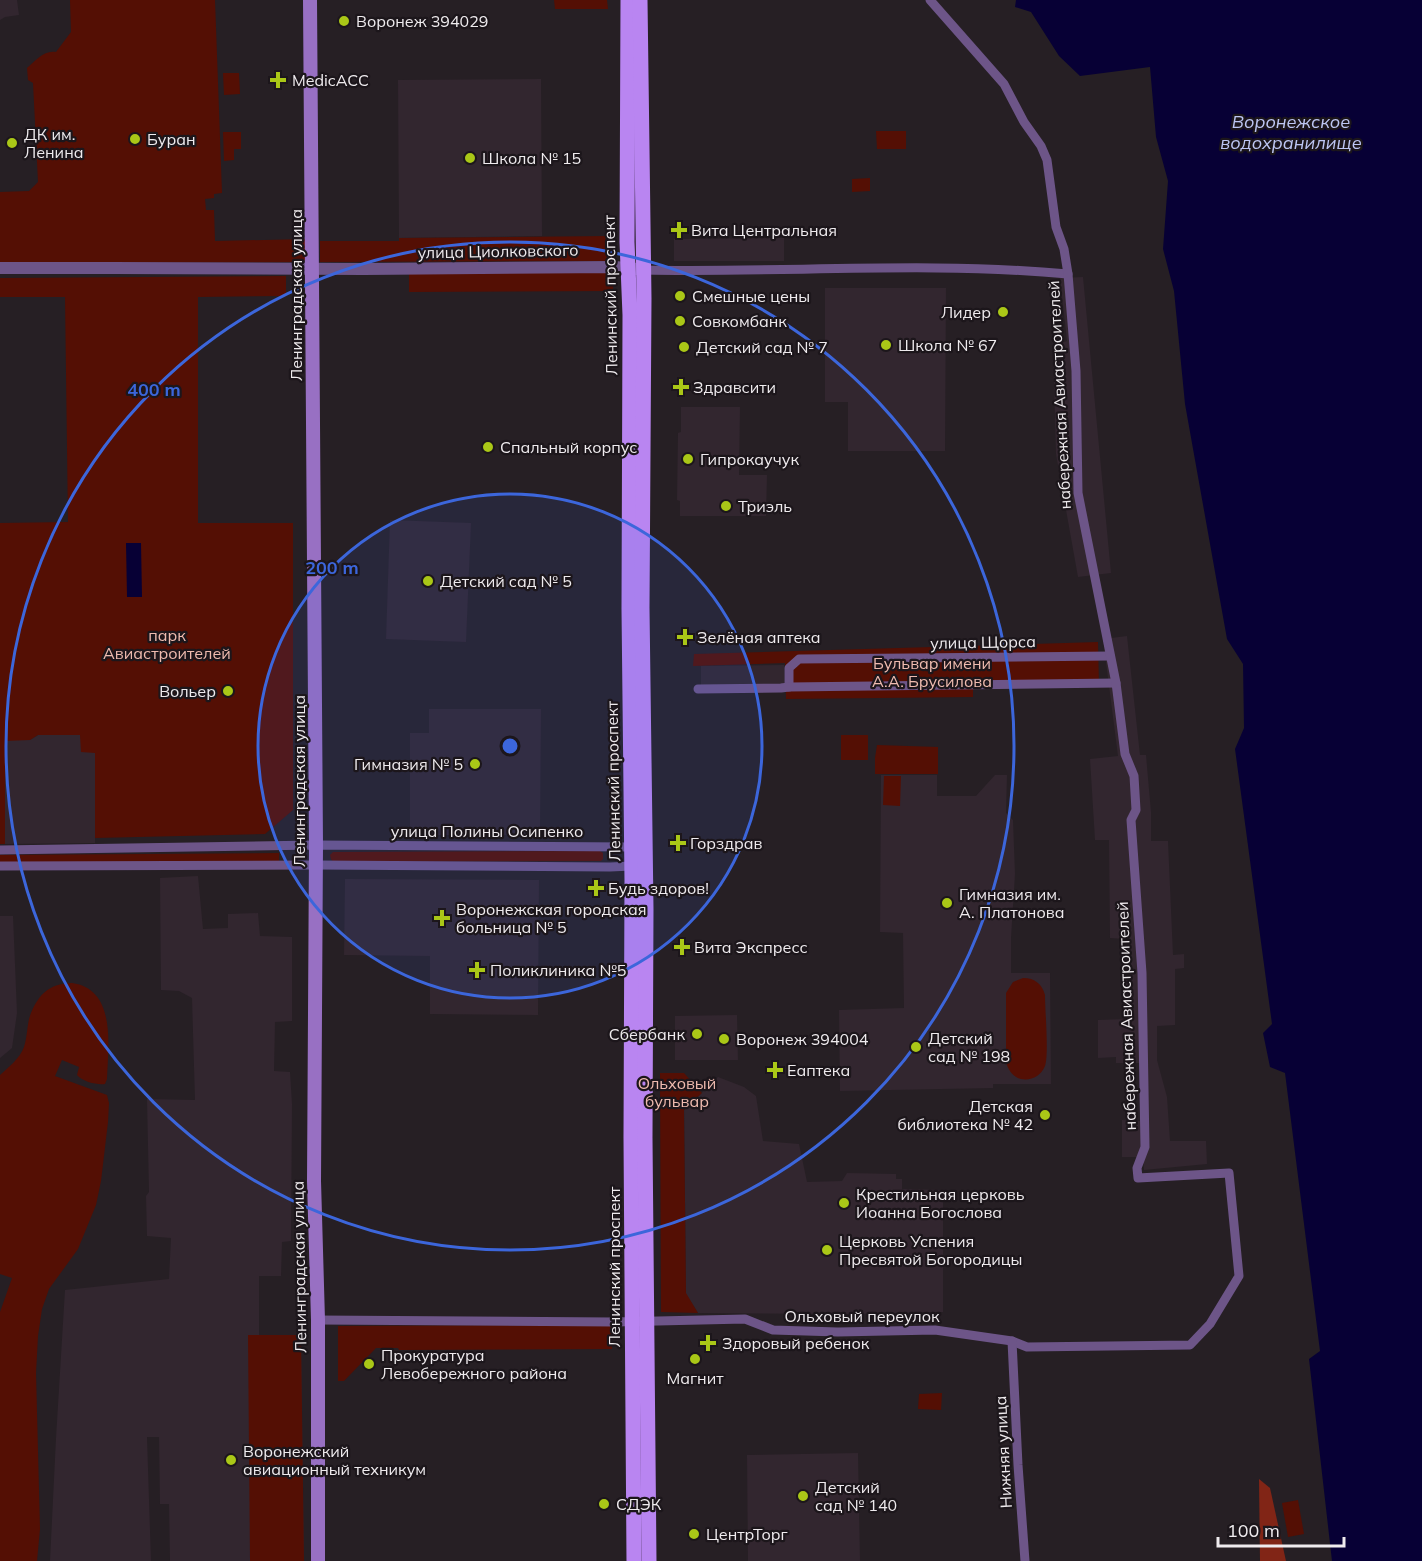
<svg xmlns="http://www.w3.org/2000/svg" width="1422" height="1561" font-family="Mulish,sans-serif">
  <rect width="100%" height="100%" fill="#261f24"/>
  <g fill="#32262f">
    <path d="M0 0H17L19 15 5 17 0 20Z"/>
    <path d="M541 79 542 236 399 238 398 80Z"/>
    <path d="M784 238V261H674V239Z"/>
    <path d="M1083 277 1111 573 1078 577 1056 454 1053 346 1067 341 1060 278Z"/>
    <path d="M825 288H946L945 451H848V402H825Z"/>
    <path d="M681 407H740L739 475H767L766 516H680V501L677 500 678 433 681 432Z"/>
    <path d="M390 520 471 523 466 642 386 639Z"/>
    <path d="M1127 636 1140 755H1146L1151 812V841H1168L1173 955 1184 954V968L1175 969V1025L1157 1026V1060L1167 1097 1170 1141H1206L1207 1164 1144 1170 1143 1157H1122V1120L1141 1121 1140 1063H1116V1057L1098 1058V1020L1126 1019 1125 939 1110 938 1109 840H1095L1090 759 1118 756 1103 639Z"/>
    <path d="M784 665V684L701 686V666Z"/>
    <path d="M429 709H541L540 835H410V733H429Z"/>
    <path d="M38 735H81L95 753V843L5 844V740H30Z"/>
    <path d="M881 775H937V796H976L995 775H1007L1006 813 1013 820 1015 874 1011 938V973H1050L1051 1084H993V1088L840 1091 839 1010 904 1008 903 933 880 932Z"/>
    <path d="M198 876 203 929 228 928V914L258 913 260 936 292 937V1021L275 1022 274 1071 290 1072 292 1104 291 1241 282 1242 281 1276H259V1335H301L304 1561H170L169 1504H160L159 1437H147L151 1561H50L56 1438 65 1290 169 1279 171 1238 147 1236 146 1196 149 1192 147 1099 195 1100 192 998 179 991 161 990 160 878Z"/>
    <path d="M345 879 539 880 538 1015 430 1014V956L344 955Z"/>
    <path d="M0 916H13L17 1013 12 1048 0 1058Z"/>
    <path d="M737 1015 738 1060H675V1016Z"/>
    <path d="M718 1077 744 1087 756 1096 763 1141 799 1144 807 1182 842 1181 847 1173 896 1174V1179H902V1189L943 1190V1312L849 1314 698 1313 686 1294 684 1110Z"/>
    <path d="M858 1453 860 1561H748L747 1455Z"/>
  </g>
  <g fill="#540f04">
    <path d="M70 0H215L222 193 214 194V198L205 199 206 210H214L215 241 307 239V259L301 262 0 263V192L29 191 38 182 33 83 28 80 27 68C36 60 44 50 56 52L71 32Z"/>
    <path d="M554 0H607L608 9H555Z"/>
    <path d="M223 73H239L240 94 224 95Z"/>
    <path d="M876 131H906V149H877Z"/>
    <path d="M223 132H241V149H234V160L224 161Z"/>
    <path d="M870 178V191L852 192V179Z"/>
    <path d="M610 236 611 254H607V261L320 262V241H399V238Z"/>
    <path d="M409 272H613V291L409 292Z"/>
    <path d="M286 276V296L198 297V523H293V810L265 834 95 838V753L81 752 80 735H38L30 740 5 741V844H0V523L68 522 65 297H0V278Z"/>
    <path d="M1098 642 1099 686 973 688V697L786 699 785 663 693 666 694 654Z"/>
    <rect x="841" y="735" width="27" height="25"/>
    <path d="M877 745 938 747V774H875V758Z"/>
    <path d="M884 776H901L900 806 883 805Z"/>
    <path d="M600 851 603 853V859L601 861 333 862 331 859 330 855 333 852Z"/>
    <path d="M279 853V861L0 863V855Z"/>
    <path d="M1023 978C1035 978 1042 984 1045 995 1045 1010 1049 1055 1045 1066 1041 1076 1031 1081 1021 1079 1013 1077 1008 1070 1006 1062V993L1013 982Z"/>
    <path d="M72 983C117 989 108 1047 107 1079L105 1084C97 1085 83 1082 77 1075L79 1067 62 1060 55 1076 107 1095 109 1103 108 1122 101 1181 96 1205 78 1249 49 1289 42 1309 38 1336 36 1373 40 1529 37 1561H0V1312L12 1278 0 1274V1075C9 1067 20 1058 24 1047 27 1038 27 1028 29 1019 36 997 48 983 72 983Z"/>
    <path d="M660 1073H684L702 1093 684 1110 686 1293 698 1313 661 1312Z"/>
    <path d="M612 1325V1349L399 1350 398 1348H376L344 1381H338V1326Z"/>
    <path d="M248 1335H301L304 1561H250Z"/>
    <path d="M942 1393 941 1410 918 1409 919 1394Z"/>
    <path d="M1298 1500 1304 1534 1288 1537 1282 1503Z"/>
  </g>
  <path fill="#812516" d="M1259 1479 1270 1488 1286 1561H1260Z"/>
  <g fill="#070035">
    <path d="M1016 0H1422V1561H1332L1309 1359 1320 1351 1285 1073 1270 1067 1263 1033 1272 1024 1235 749 1244 728 1243 664 1227 639 1185 404 1174 291 1163 249 1168 181 1156 137 1150 67 1080 76 1059 56 1031 12 1015 7Z"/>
    <path d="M126 543H141L142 597H127Z"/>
  </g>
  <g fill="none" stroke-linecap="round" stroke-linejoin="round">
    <g stroke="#6d5588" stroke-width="9">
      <path d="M644 270C785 273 927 261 1068 274"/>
      <path d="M789 687V668L799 659 1110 656"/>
      <path d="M698 689 781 688 789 687 1116 683"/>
      <path d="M0 850 316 845 632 847 635 850"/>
      <path d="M0 866 316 865 610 867 632 866 634 865"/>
      <path d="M318 1320 614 1322 745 1319 773 1330 838 1332 935 1330 1012 1341 1027 1347 1190 1345 1210 1324 1239 1276 1229 1173 1138 1178 1137 1168 1145 1147 1142 973 1131 820 1136 810 1134 776 1125 754 1116 683 1078 493 1076 371 1068 274 1064 249 1056 227 1047 160 1041 146 1024 122 1004 84 930 0"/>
      <path d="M1012 1341 1018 1465 1025 1561"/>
    </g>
    <path stroke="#6d5588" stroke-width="12" d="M0 268H112L364 269 615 267 637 269"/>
    <path stroke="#9870c3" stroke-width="14" d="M310 0 316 845 314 1181 318 1320V1561"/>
    <g stroke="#b985f1" stroke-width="15">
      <path d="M628 0 627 242 630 315 629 609 632 881 631 1138 634 1561"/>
      <path d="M640 0 644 298 642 608 646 909 645 1138 649 1561"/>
    </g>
  </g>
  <circle cx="510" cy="746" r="252" fill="#3c66db" fill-opacity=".12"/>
  <g fill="none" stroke="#3c66db" stroke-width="3">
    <circle cx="510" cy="746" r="252"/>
    <circle cx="510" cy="746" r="504"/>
  </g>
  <g fill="#aac717" stroke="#1c161b" stroke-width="2">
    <circle cx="344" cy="21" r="6"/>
    <path d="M275 71h6v6h6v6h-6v6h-6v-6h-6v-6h6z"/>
    <circle cx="135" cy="139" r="6"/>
    <circle cx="12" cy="143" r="6"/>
    <circle cx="470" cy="158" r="6"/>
    <path d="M676 221h6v6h6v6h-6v6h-6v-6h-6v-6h6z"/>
    <circle cx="680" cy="296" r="6"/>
    <circle cx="1003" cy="312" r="6"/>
    <circle cx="680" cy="321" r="6"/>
    <circle cx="886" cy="345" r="6"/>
    <circle cx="684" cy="347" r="6"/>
    <path d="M678 378h6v6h6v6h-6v6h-6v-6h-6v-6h6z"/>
    <circle cx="488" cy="447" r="6"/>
    <circle cx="688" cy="459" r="6"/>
    <circle cx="726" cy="506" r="6"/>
    <circle cx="428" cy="581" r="6"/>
    <path d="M682 628h6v6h6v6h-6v6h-6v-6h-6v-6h6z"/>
    <circle cx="228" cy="691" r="6"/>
    <circle cx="475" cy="764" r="6"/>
    <path d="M675 834h6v6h6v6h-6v6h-6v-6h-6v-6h6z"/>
    <path d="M593 879h6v6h6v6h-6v6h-6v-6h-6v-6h6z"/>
    <circle cx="947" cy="903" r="6"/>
    <path d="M439 909h6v6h6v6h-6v6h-6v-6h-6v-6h6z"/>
    <path d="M679 938h6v6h6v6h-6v6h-6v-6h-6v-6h6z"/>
    <path d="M474 961h6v6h6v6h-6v6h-6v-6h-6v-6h6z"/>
    <circle cx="697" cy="1034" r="6"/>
    <circle cx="724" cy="1039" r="6"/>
    <circle cx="916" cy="1047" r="6"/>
    <path d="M772 1061h6v6h6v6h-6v6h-6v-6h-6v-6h6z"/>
    <circle cx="1045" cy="1115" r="6"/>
    <circle cx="844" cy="1203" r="6"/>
    <circle cx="827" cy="1250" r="6"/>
    <path d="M705 1334h6v6h6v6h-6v6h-6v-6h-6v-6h6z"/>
    <circle cx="695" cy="1359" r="6"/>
    <circle cx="369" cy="1364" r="6"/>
    <circle cx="231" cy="1460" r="6"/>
    <circle cx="803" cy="1496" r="6"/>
    <circle cx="604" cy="1504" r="6"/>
    <circle cx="694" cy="1534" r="6"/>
  </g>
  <g text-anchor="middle" stroke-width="4.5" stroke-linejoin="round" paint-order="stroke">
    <g font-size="16" fill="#efebee" stroke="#1c161b" text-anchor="start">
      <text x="356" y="27">Воронеж 394029</text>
      <text x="292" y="86">MedicACC</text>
      <text x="24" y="140">ДК им.<tspan x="24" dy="18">Ленина</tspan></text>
      <text x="147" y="145">Буран</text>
      <text x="482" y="164">Школа № 15</text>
      <text x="691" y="236">Вита Центральная</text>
      <text x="692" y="302">Смешные цены</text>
      <text x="991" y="318" text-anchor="end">Лидер</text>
      <text x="692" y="327">Совкомбанк</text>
      <text x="898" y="351">Школа № 67</text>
      <text x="696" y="353">Детский сад № 7</text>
      <text x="693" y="393">Здравсити</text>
      <text x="500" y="453">Спальный корпус</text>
      <text x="700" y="465">Гипрокаучук</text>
      <text x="738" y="512">Триэль</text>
      <text x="440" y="587">Детский сад № 5</text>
      <text x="697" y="643">Зелёная аптека</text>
      <text x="216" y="697" text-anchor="end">Вольер</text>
      <text x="463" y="770" text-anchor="end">Гимназия № 5</text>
      <text x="690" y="849">Горздрав</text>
      <text x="608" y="894">Будь здоров!</text>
      <text x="959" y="900">Гимназия им.<tspan x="959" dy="18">А. Платонова</tspan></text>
      <text x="456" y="915">Воронежская городская<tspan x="456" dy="18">больница № 5</tspan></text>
      <text x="694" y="953">Вита Экспресс</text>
      <text x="490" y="976">Поликлиника №5</text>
      <text x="685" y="1040" text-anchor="end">Сбербанк</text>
      <text x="928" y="1044">Детский<tspan x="928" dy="18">сад № 198</tspan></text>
      <text x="736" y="1045">Воронеж 394004</text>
      <text x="787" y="1076">Еаптека</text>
      <text x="1033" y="1112" text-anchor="end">Детская<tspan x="1033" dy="18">библиотека № 42</tspan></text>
      <text x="856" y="1200">Крестильная церковь<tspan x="856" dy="18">Иоанна Богослова</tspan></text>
      <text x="839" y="1247">Церковь Успения<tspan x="839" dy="18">Пресвятой Богородицы</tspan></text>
      <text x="722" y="1349">Здоровый ребенок</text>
      <text x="381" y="1361">Прокуратура<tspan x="381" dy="18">Левобережного района</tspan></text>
      <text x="695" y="1384" text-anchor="middle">Магнит</text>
      <text x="243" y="1457">Воронежский<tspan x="243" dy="18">авиационный техникум</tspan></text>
      <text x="815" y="1493">Детский<tspan x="815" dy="18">сад № 140</tspan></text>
      <text x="616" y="1510">СДЭК</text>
      <text x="706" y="1540">ЦентрТорг</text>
    </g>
    <g font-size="16" fill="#efebee" stroke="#1c161b">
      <text transform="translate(498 251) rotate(-1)" y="6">улица Циолковского</text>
      <text transform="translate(296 295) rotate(-90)" y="6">Ленинградская улица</text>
      <text transform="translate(610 295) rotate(-91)" y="6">Ленинский проспект</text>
      <text transform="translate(1059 395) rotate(-93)" y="6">набережная Авиастроителей</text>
      <text transform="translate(983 642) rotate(-1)" y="6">улица Щорса</text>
      <text transform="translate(299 781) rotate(-90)" y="6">Ленинградская улица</text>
      <text transform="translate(613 781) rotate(-91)" y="6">Ленинский проспект</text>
      <text x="487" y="837">улица Полины Осипенко</text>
      <text transform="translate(1126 1016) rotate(-92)" y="6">набережная Авиастроителей</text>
      <text transform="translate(299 1267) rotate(-91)" y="6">Ленинградская улица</text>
      <text transform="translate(614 1267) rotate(-90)" y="6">Ленинский проспект</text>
      <text x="862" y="1322">Ольховый переулок</text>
      <text transform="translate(1003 1452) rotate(-93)" y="6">Нижняя улица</text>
    </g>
    <g font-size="16" fill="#efbbaf" stroke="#1c161b">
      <text x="167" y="641">парк<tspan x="167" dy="18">Авиастроителей</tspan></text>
      <text x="932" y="669">Бульвар имени<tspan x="932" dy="18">А.А. Брусилова</tspan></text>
      <text x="677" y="1089">Ольховый<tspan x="677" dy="18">бульвар</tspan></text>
    </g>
    <g font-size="18" font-style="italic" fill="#bdc6f3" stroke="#1c161b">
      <text x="1291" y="128">Воронежское<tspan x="1291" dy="21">водохранилище</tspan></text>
    </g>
  </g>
  <circle cx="510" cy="746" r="9" fill="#3c66db" stroke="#1c161b" stroke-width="3"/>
  <g font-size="18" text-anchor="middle" font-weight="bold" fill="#3c66db" stroke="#1c161b" stroke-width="4.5" stroke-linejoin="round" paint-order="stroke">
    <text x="154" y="396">400 m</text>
    <text x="332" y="574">200 m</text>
  </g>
  <path d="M1218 1537v9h126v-9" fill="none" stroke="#efebee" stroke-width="3"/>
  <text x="1227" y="1537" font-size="18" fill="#efebee" stroke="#1c161b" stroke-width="4.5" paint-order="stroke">100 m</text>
</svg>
